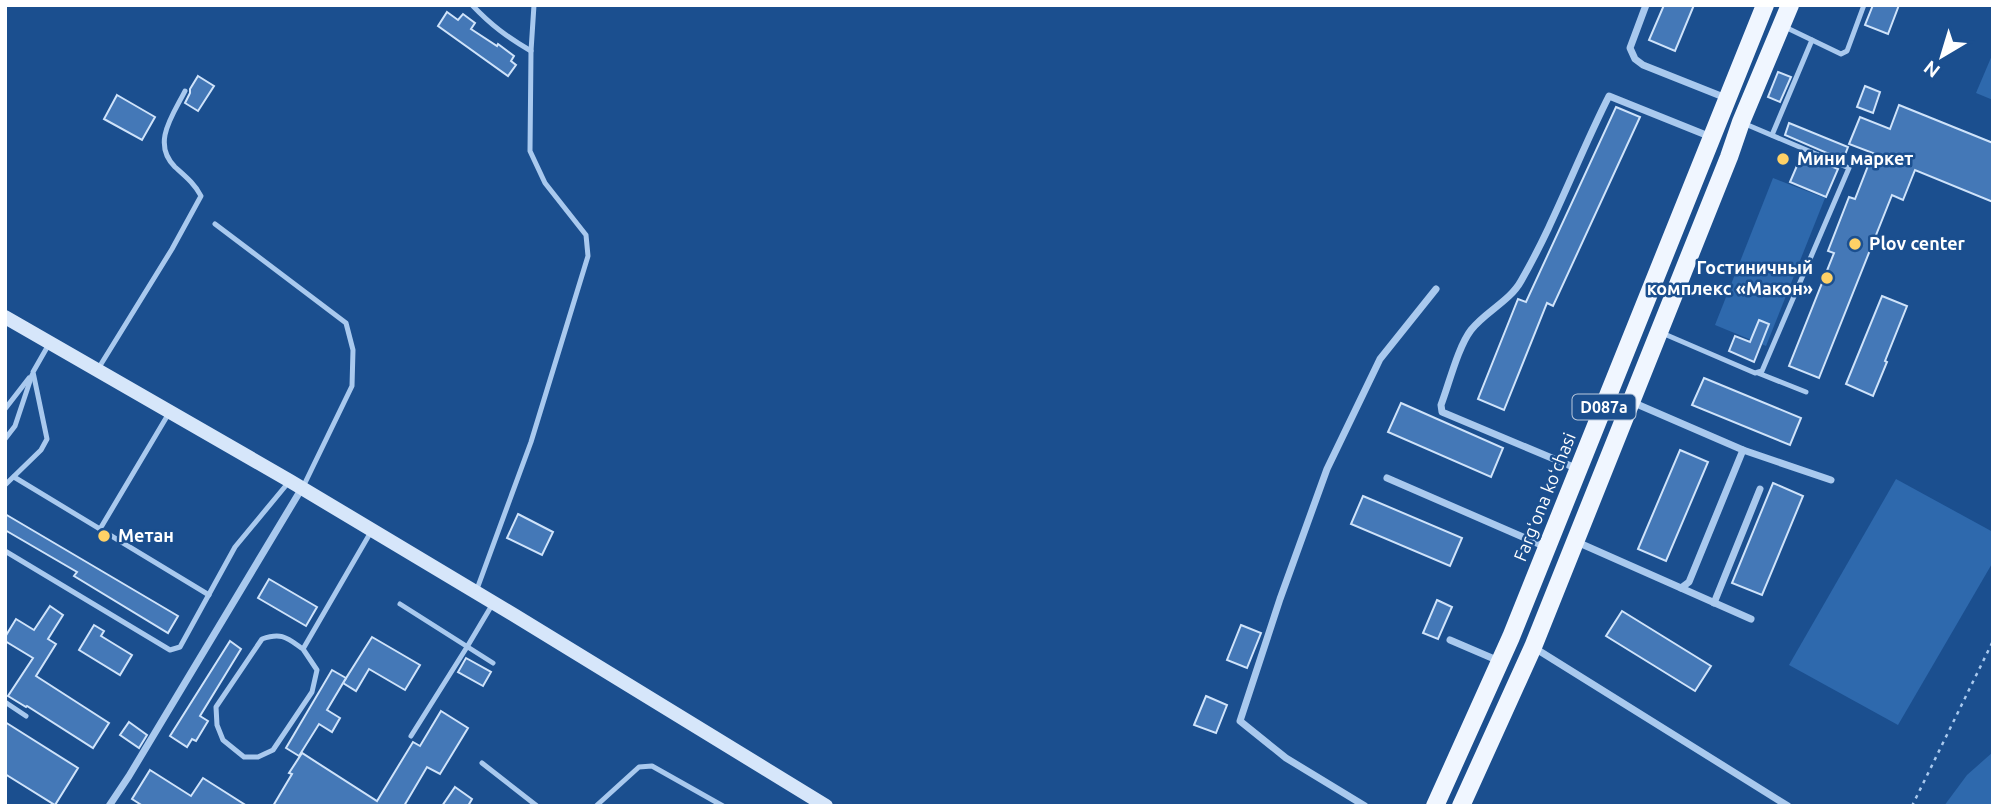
<svg xmlns="http://www.w3.org/2000/svg" width="1998" height="811" font-family="Ubuntu,sans-serif">
  <rect width="100%" height="100%" fill="#1b4f8f"/>
  <g fill="#2e69ad">
    <path d="M1993 53V100L1976 93Z"/>
    <path d="M1773 178 1825 198 1766 346 1715 325Z"/>
    <path d="M1896 479 1993 532V562L1898 725 1789 665Z"/>
    <path d="M1993 752V806H1944L1967 775Z"/>
  </g>
  <g fill="#4478b7" stroke="#cfe3fa" stroke-width="2">
    <path d="M1664 5H1694L1675 51 1649 40Z"/>
    <path d="M1873 5H1899L1888 34 1865 25Z"/>
    <path d="M447 12 458 20 463 14 475 23 471 29 497 46 498 44 514 56 511 61 516 65 508 76 438 26Z"/>
    <path d="M1778 72 1791 77 1780 102 1768 97Z"/>
    <path d="M198 76 214 86 198 111 185 103 190 93V89Z"/>
    <path d="M1865 86 1880 92 1873 113 1857 107Z"/>
    <path d="M117 95 155 117 142 140 104 119Z"/>
    <path d="M1899 105 1993 143V202L1915 170 1903 200 1892 195 1819 378 1789 366 1834 253 1828 251 1849 197 1855 199 1873 153 1849 144 1860 117 1890 129Z"/>
    <path d="M1616 107 1640 117 1553 306 1547 303 1504 410 1478 399 1518 299 1526 302Z"/>
    <path d="M1789 123 1848 147 1843 160 1785 135Z"/>
    <path d="M1802 154 1838 169 1826 197 1790 182Z"/>
    <path d="M1882 296 1907 306 1885 361 1887 362 1873 396 1846 384Z"/>
    <path d="M1759 320 1769 324 1754 362 1729 351 1735 336 1750 342Z"/>
    <path d="M1704 378 1801 418 1790 445 1692 405Z"/>
    <path d="M1401 403 1503 448 1491 477 1388 432Z"/>
    <path d="M1680 450 1708 462 1666 561 1638 549Z"/>
    <path d="M1773 483 1803 496 1762 595 1732 583Z"/>
    <path d="M1363 496 1462 538 1450 566 1351 524Z"/>
    <path d="M5 514 178 616 168 633 74 576 77 572 5 530Z"/>
    <path d="M518 514 553 532 542 555 507 538Z"/>
    <path d="M269 579 317 607 306 626 258 598Z"/>
    <path d="M1437 600 1452 607 1438 639 1423 633Z"/>
    <path d="M50 606 63 615 48 639 56 644 36 676 109 723 93 748 27 706 26 707 8 696 33 658 5 641V637L16 619 34 630Z"/>
    <path d="M1622 611 1711 666 1695 691 1606 636Z"/>
    <path d="M94 625 104 631 101 636 132 655 120 675 79 650Z"/>
    <path d="M1241 625 1261 633 1247 668 1227 660Z"/>
    <path d="M372 637 420 665 405 690 369 669 356 691 343 683Z"/>
    <path d="M230 641 241 649 200 716 208 721 196 741 192 739 187 747 170 736Z"/>
    <path d="M466 658 491 672 483 686 458 672Z"/>
    <path d="M332 670 346 678 327 710 340 718 332 732 319 724 299 756 286 748Z"/>
    <path d="M1206 696 1227 705 1216 733 1194 725Z"/>
    <path d="M441 711 468 728 440 774 427 767 404 806H273L292 774 289 773 302 753 377 801 413 742 420 746Z"/>
    <path d="M5 722 78 768 55 805 5 774Z"/>
    <path d="M129 722 147 735 139 748 120 735Z"/>
    <path d="M150 770 191 796 203 778 247 806H143L132 799Z"/>
    <path d="M455 787 472 799 468 806H442Z"/>
  </g>
  <g fill="none" stroke-linecap="round" stroke-linejoin="round">
    <path stroke="#a9c9ee" stroke-width="2.5" stroke-dasharray="3.5 5" stroke-linecap="butt" d="M1912 806 1993 641"/>
    <g stroke="#a9c9ee" stroke-width="5">
      <path d="M472 5C491 25 507 37 531 51"/>
      <path d="M1783 26 1841 54 1847 51 1864 5"/>
      <path d="M1772 135 1812 40"/>
      <path d="M215 224 346 323 353 350 352 386 303 487"/>
      <path d="M1662 333 1755 373 1762 371 1849 168 1743 123"/>
      <path d="M98 369 172 249 201 196C195 184 185 176 175 167 151 143 173 115 185 91"/>
      <path d="M1758 373 1806 392"/>
      <path d="M5 409 29 378"/>
      <path d="M5 439 15 426 32 375"/>
      <path d="M14 477 209 595"/>
      <path d="M5 485 41 450 47 439 33 372 49 344"/>
      <path d="M100 529 169 413"/>
      <path d="M5 551 170 650 180 647 235 547 288 483"/>
      <path d="M477 589 531 442 588 256 586 235 545 183 530 151 531 51 534 5"/>
      <path d="M400 604 493 663"/>
      <path d="M303 649 317 670 312 692 273 750 258 757H244L223 740 217 725 216 707 262 639C282 632 287 638 303 649L372 530"/>
      <path d="M5 702 26 716"/>
      <path d="M411 736 467 647 492 605"/>
      <path d="M482 763 537 806"/>
      <path d="M596 806 639 767 652 766 723 806"/>
    </g>
    <g stroke="#a9c9ee" stroke-width="7">
      <path d="M1646 5 1630 48 1635 59 1643 65 1726 98"/>
      <path d="M1743 450 1831 480"/>
      <path d="M1578 469 1442 412 1441 405C1449 384 1458 347 1471 330 1485 312 1510 301 1521 281 1555 222 1578 157 1609 96L1711 137"/>
      <path d="M1387 478 1546 547"/>
      <path d="M1577 542 1681 588 1689 582 1743 450 1632 402"/>
      <path d="M1681 588 1751 619"/>
      <path d="M1714 603 1760 489"/>
      <path d="M1450 640 1499 661"/>
      <path d="M1533 647 1788 806"/>
      <path d="M109 806 129 776 302 488"/>
      <path d="M1365 806 1286 758 1240 721 1280 599 1327 469 1380 359 1436 289"/>
    </g>
    <path stroke="#d6e6fa" stroke-width="14" d="M5 317 290 481 514 615 826 806"/>
    <g stroke="#f0f6ff" stroke-width="18">
      <path d="M1435 806 1511 637 1765 5"/>
      <path d="M1461 806 1533 647 1729 157 1741 122 1790 5"/>
    </g>
  </g>
  <g fill="#ffd166" stroke="#1b4f8f" stroke-width="2.5">
    <circle cx="1783" cy="159" r="7"/>
    <circle cx="1855" cy="244" r="7"/>
    <circle cx="1827" cy="278" r="7"/>
    <circle cx="104" cy="536" r="7"/>
  </g>
  <g text-anchor="middle" stroke-width="5" stroke-linejoin="round" paint-order="stroke">
    <rect fill="#1b4f8f" stroke="#bbcadd" stroke-width="2" x="1572.5" y="394.5" width="63" height="25" rx="5"/>
    <g font-size="16" font-weight="bold" fill="#fff">
      <text x="1604" y="413">D087a</text>
    </g>
    <g font-size="18" font-weight="bold" fill="#fff" stroke="#1b4f8f" text-anchor="start">
      <text x="1797" y="165">Мини маркет</text>
      <text x="1869" y="250">Plov center</text>
      <text x="1813" y="274" text-anchor="end">Гостиничный<tspan x="1813" dy="21">комплекс «Макон»</tspan></text>
      <text x="118" y="542">Метан</text>
    </g>
    <g font-size="18" fill="#fff" stroke="#1b4f8f">
      <text transform="translate(1545 497) rotate(-68)" y="6">Fargʻona koʻchasi</text>
    </g>
  </g>
  <rect width="1998" height="811" fill="none" stroke="#ffffff" stroke-width="14"/>
  <g transform="translate(1942 56) rotate(218)" stroke="#1b4f8f" stroke-width="5" paint-order="stroke">
  <path d="M0-5L12 26L0 18L-12 26Z" fill="#ffffff"/>
  <text y="-10" font-size="19" font-weight="bold" text-anchor="middle" fill="#ffffff">N</text>
  </g>
</svg>
